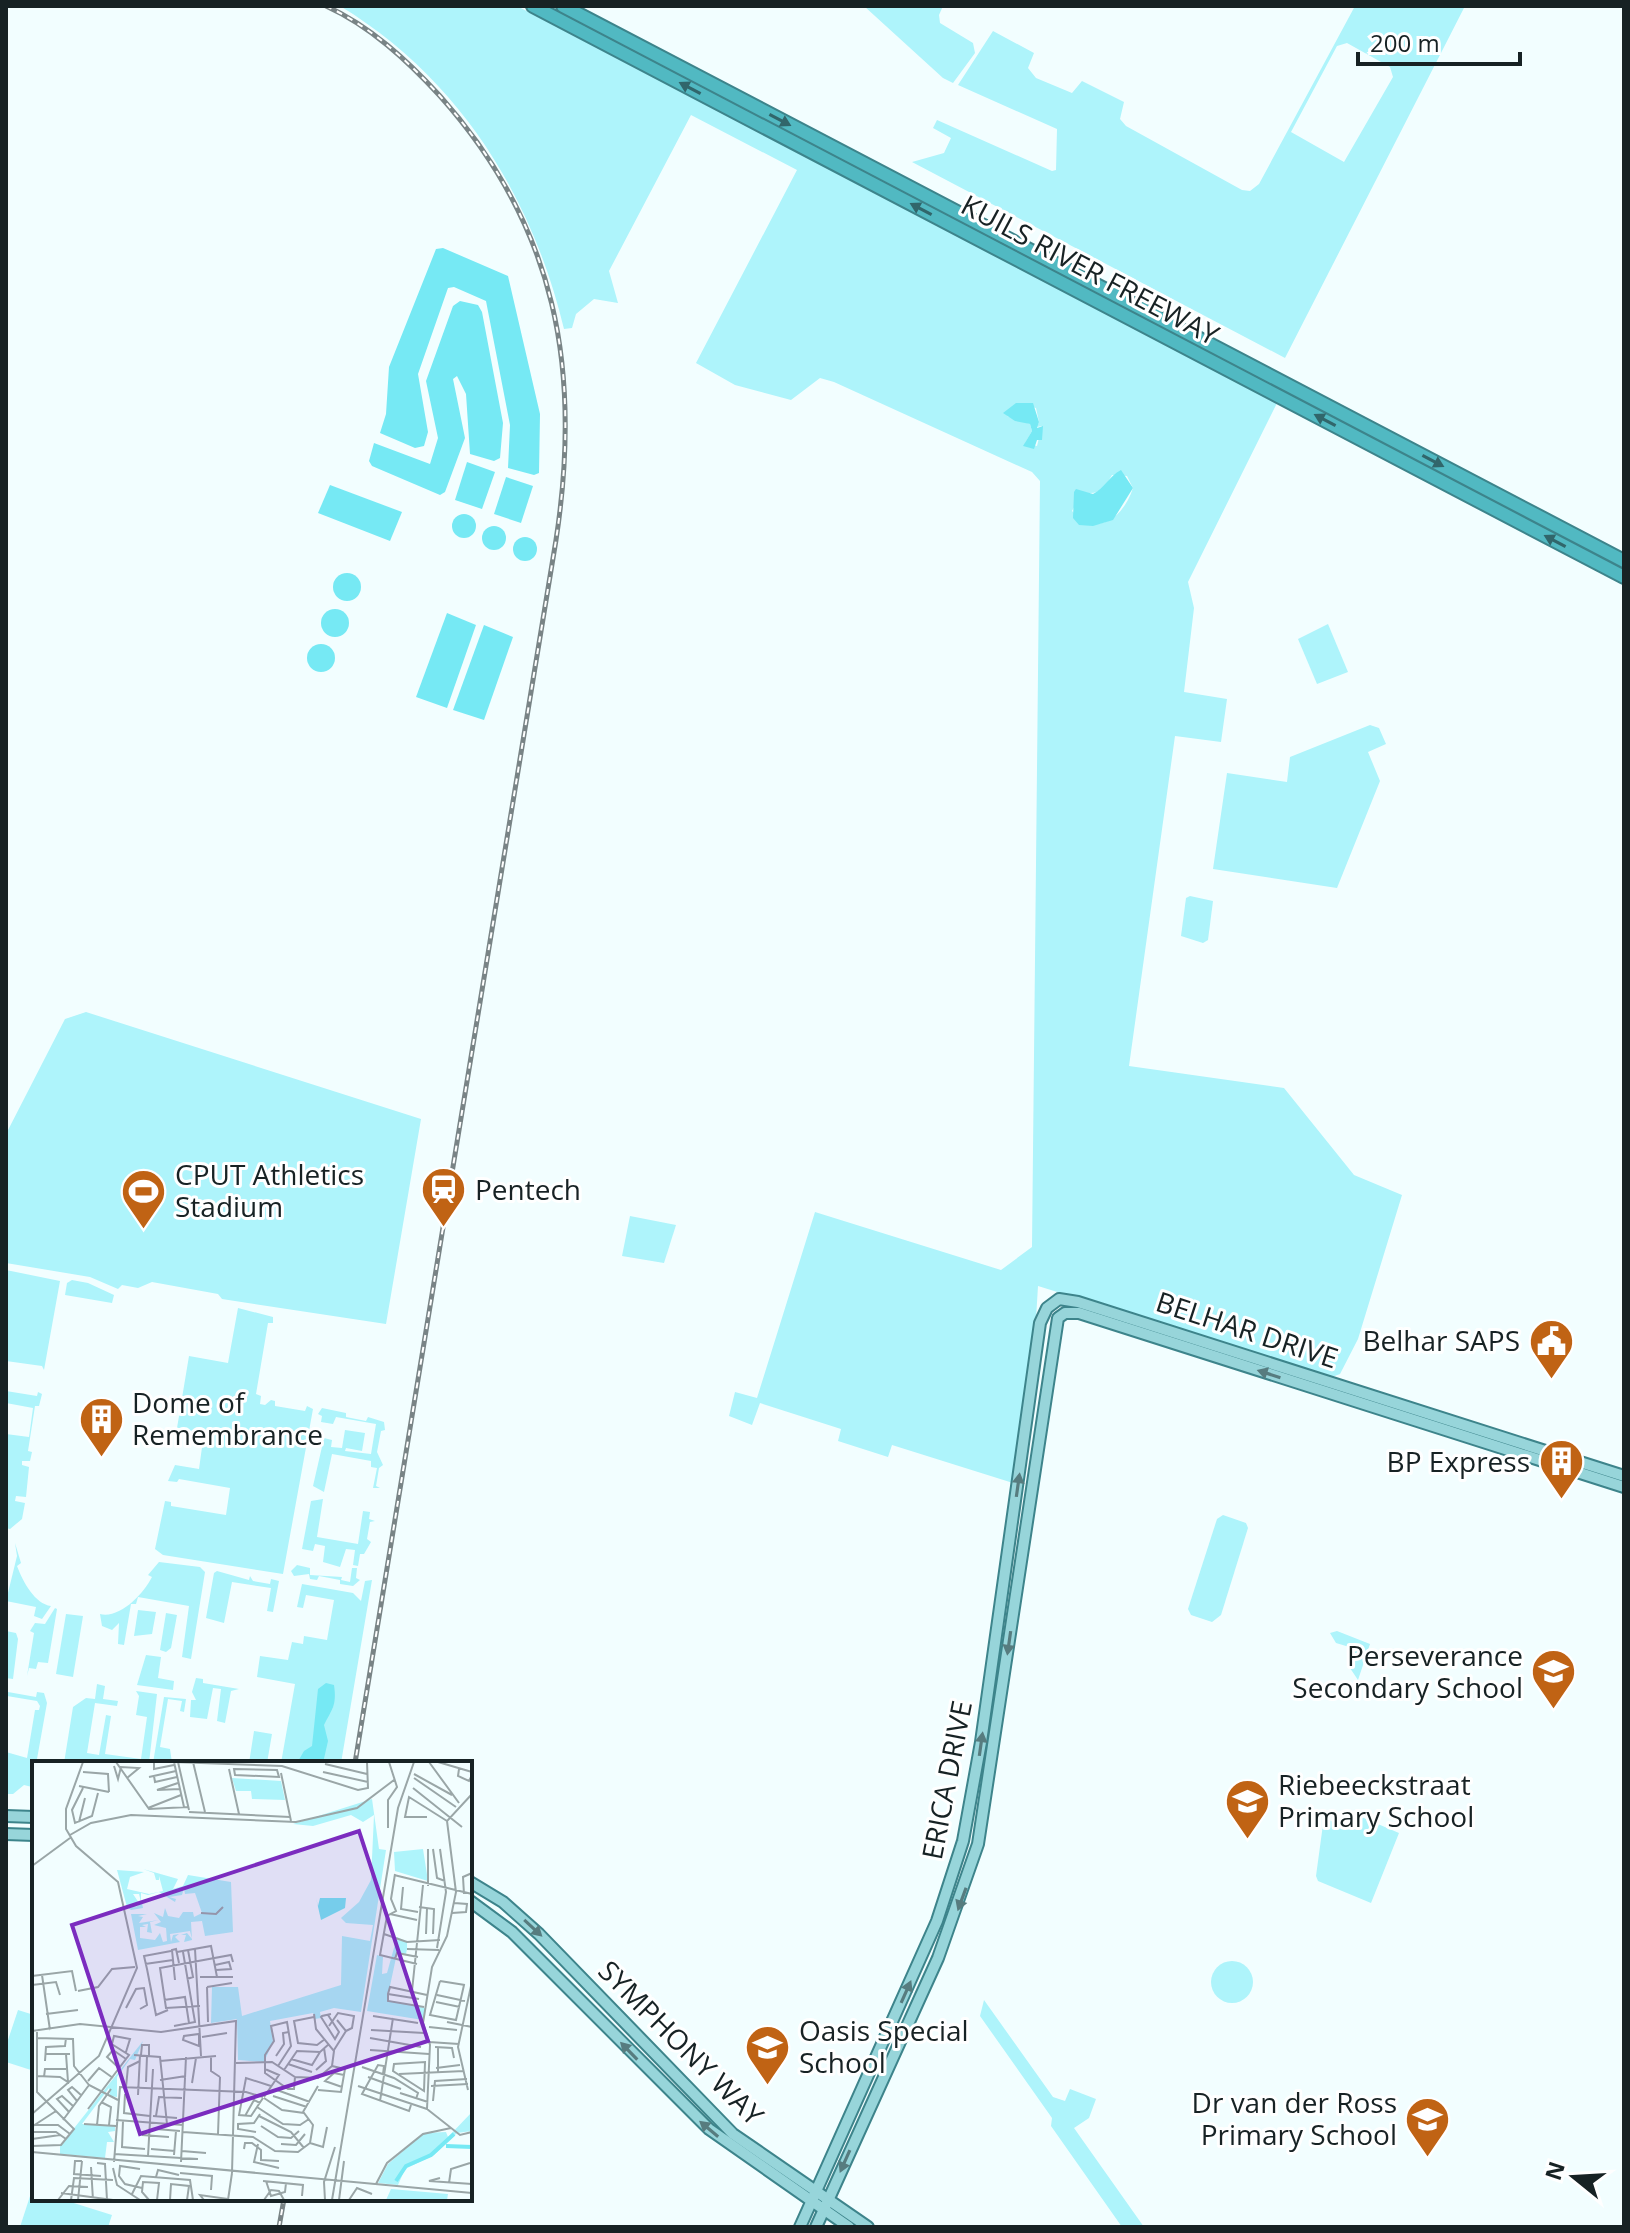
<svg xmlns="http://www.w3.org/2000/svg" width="1630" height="2233" font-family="'Open Sans',sans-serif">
  <rect width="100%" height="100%" fill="#f2feff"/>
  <g fill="#aef4fb" fill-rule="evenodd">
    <path d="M340 6H517L1277 403 1188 582 1194 608 1184 692 1227 699 1221 742 1175 736 1129 1066 1284 1088 1354 1175 1402 1195 1358 1339 1340 1374 1332 1377 1038 1286 1036 1319 1013 1483 892 1445 888 1457 838 1441 841 1429 760 1403 752 1425 729 1416 735 1392 757 1398 815 1212 1001 1270 1032 1247 1040 481 1032 472 834 382 820 378 791 400 735 385 696 363 797 170 691 115 609 271 618 303 594 299 576 314 572 328 564 329C532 196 459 78 340 6ZM1019 403 1036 408 1039 422 1037 427 1042 426 1037 446 1025 443 1032 431 1030 424 1007 416ZM1112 475 1127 476 1133 488C1123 518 1097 538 1072 511L1082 492C1098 496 1104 489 1112 475Z"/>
    <path d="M864 6H943L939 15 940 23 973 43 975 53 953 83 943 78Z"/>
    <path d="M1355 6H1465L1285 358 912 162 944 153 951 138 933 128 937 120 1052 171 1056 170 1057 129 958 85 993 31 1034 53 1028 68 1036 78 1072 93 1082 81 1124 102 1120 119 1126 126 1242 190 1250 191 1259 184ZM1347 43 1390 67 1393 77 1344 162 1291 132 1337 46Z"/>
    <path d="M1328 624 1348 672 1317 684 1298 639Z"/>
    <path d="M1370 725 1379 728 1386 744 1368 752 1380 781 1337 888 1213 869 1227 773 1287 782 1290 757Z"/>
    <path d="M1190 896 1213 901 1208 940 1203 943 1181 936 1186 898Z"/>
    <path d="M86 1012 421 1119 386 1324 222 1299 218 1294 152 1282 138 1288 122 1285 118 1289 90 1277 6 1263V1134L65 1019Z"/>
    <path d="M630 1216 676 1225 664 1263 622 1256Z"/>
    <path d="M6 1270 60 1281 44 1370 42 1366 6 1361Z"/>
    <path d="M72 1280 88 1283 114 1295 112 1303 65 1295 67 1283Z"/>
    <path d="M238 1308 273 1317V1323H268L256 1394 261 1396 260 1404 265 1405 271 1400 275 1401V1406L305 1411 307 1406 313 1409 283 1574 163 1555 155 1549 165 1501 171 1502V1506L226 1515 230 1488 179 1479 177 1482 168 1481 175 1465 199 1469 204 1433 177 1428 189 1356 228 1363Z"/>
    <path d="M6 1391 37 1396 38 1392 42 1394 39 1406H35L28 1451 32 1452 30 1461H22V1465L29 1467 26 1497 16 1496 15 1501 25 1503 22 1519 10 1529 6 1528V1434L29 1437 33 1408 6 1403Z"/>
    <path d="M322 1408 346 1413V1417L366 1421 368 1417 384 1422 385 1430 381 1431 377 1452 383 1465 379 1468 376 1486 380 1488H373L377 1468 371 1467V1461L332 1454 324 1492 313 1486 324 1438 332 1440 331 1447 342 1448 345 1430 365 1433 362 1451 346 1448 345 1451 371 1454 376 1424 336 1417 333 1424 321 1422 322 1416 318 1414Z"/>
    <path d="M323 1499 317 1537 358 1544 363 1511 370 1512 369 1519 375 1521 370 1522 367 1539 371 1542 364 1554H360L358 1566 353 1565 355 1550 346 1549 340 1567 323 1562 325 1546 315 1544 313 1551 302 1549 311 1501Z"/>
    <path d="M1223 1515 1246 1523 1248 1528 1221 1615 1212 1622 1191 1615 1188 1609 1217 1519Z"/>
    <path d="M15 1543 21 1563 17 1566C23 1582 35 1604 51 1606L42 1619 34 1616 36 1607 6 1601 17 1556Z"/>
    <path d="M159 1562 200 1567 205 1572 191 1659 182 1657 189 1606 138 1597 136 1604H131L124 1645 118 1644 119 1623 112 1630 102 1626 100 1614C119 1619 143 1595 152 1577L148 1575Z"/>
    <path d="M297 1565 310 1568V1575L342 1577 341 1580 350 1582 352 1568H357L356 1578 360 1580 353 1586 340 1584V1580L319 1576 317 1580 310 1579 309 1574 294 1576 291 1571Z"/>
    <path d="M217 1571 249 1580 250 1576 253 1581 270 1584 271 1579 279 1581 273 1612 267 1611 271 1588 232 1582 224 1623 206 1618 214 1573Z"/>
    <path d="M372 1580 341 1763H281L295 1684 257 1677 260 1656 288 1660 292 1642 303 1644 304 1636 327 1640 334 1600 306 1595 303 1608 297 1607 302 1584 353 1593 361 1601 365 1581Z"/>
    <path d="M55 1608 57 1609 48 1663 38 1662 36 1669 29 1668 27 1676 34 1633 30 1631 35 1623 45 1624Z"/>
    <path d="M138 1610 156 1612 152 1634 134 1636Z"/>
    <path d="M166 1613 177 1615 171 1648 166 1652 160 1650Z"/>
    <path d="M66 1614 83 1616 73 1677 56 1674Z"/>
    <path d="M6 1631 16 1633 18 1639 13 1679 6 1678Z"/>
    <path d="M1337 1631 1370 1644 1358 1680 1350 1668 1356 1649 1336 1643 1330 1633Z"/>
    <path d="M146 1655 161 1657 158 1678 174 1681 173 1690 137 1685Z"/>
    <path d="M196 1678 203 1679V1683L239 1689 231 1691 225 1723 217 1721 221 1689 213 1688 207 1719 190 1717 191 1700H196L192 1692Z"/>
    <path d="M97 1684 105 1686 103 1699 118 1701 117 1706 95 1703 87 1753 99 1755 106 1715 111 1716 105 1754 141 1759 147 1717 136 1715 139 1696 136 1691 157 1694 149 1763H94L85 1759 83 1763H64L73 1707 86 1698 95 1699Z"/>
    <path d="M8 1692 36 1697 37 1692 44 1693 47 1703 32 1787 24 1785 13 1794H8L6 1806V1752L27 1758 35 1710H39L40 1706 37 1701 7 1696Z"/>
    <path d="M164 1697 186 1699 184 1712 180 1711 182 1701 168 1699 160 1747 170 1749 172 1763H153Z"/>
    <path d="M254 1731 272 1734 267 1763H249Z"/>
    <path d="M1352 1813 1399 1833 1371 1903 1318 1881 1316 1876 1324 1817 1345 1829Z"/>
    <circle cx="1232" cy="1982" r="21"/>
    <path d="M984 2000 1053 2097 1065 2101 1070 2089 1096 2099 1089 2118 1074 2128 1144 2227H1122L1051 2126 1052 2118 980 2016Z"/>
    <path d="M18 2010 34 2015V2071L6 2062V2046Z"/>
    <path d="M32 2190 34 2199H61L112 2215 108 2227H20Z"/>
  </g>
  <g fill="#76e9f4">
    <path d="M443 248 508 276 540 414 539 473 534 475 508 468 510 425 486 301 454 287 448 288 418 374 428 432 424 446 415 448 380 433 386 414 389 367 436 249Z"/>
    <path d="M460 301 478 305 482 312 503 423 500 458 494 461 470 454 466 394 457 376 453 379 465 438 445 492 440 495 372 466 369 461 374 443 430 464 438 438 426 381 453 306Z"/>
    <path d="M1016 403H1033L1039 422 1037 428 1043 426 1042 440H1037L1034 449 1023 446 1032 431 1030 424 1015 421 1003 413Z"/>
    <path d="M467 462 495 472 482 509 455 500Z"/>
    <path d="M1121 470 1133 488 1113 520 1093 526 1079 525 1073 518 1074 492 1076 489 1093 494C1105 488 1109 476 1121 470Z"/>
    <path d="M506 477 533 486 521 523 494 514Z"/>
    <path d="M330 485 402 512 390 541 318 513Z"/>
    <circle cx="464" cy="526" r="12"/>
    <circle cx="494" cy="538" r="12"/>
    <circle cx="525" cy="549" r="12"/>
    <circle cx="347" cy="587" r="14"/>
    <circle cx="335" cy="623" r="14"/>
    <path d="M447 613 476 625 447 708 416 697Z"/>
    <path d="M484 625 513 637 484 720 453 710Z"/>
    <circle cx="321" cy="658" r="14"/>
    <path d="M326 1683 334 1685C337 1706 332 1709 324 1725L328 1741 323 1763H297L304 1751 312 1746 318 1689Z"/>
  </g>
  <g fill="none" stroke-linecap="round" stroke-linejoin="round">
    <defs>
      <g id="major">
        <path d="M6 1816 34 1817"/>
        <path d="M6 1834 34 1835"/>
        <path d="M470 1882 503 1902 539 1934 733 2134 868 2227"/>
        <path d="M470 1901 512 1932 709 2129 849 2227"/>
        <path d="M800 2227 937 1921 963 1841 981 1742 1040 1323 1047 1308 1059 1299 1078 1302 1624 1476"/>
        <path d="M816 2227 938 1958 978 1844 1058 1318 1065 1313H1079L1624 1487"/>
      </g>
      <g id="highway">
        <path d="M533 6 1624 577"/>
        <path d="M563 6 1624 561"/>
      </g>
    </defs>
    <use href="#major" stroke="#3d848b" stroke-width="14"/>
    <use href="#highway" stroke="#3d848b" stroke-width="16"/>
    <use href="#major" stroke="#97d5da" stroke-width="10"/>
    <use href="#highway" stroke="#51b9c2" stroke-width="12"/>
    <defs>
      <g id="rail">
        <path d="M326 6C370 26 407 60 440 96 557 227 582 370 556 540L355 1763"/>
        <path d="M279 2227 284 2199"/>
      </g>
    </defs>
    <use href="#rail" stroke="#798486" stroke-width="5"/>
    <use href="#rail" stroke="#fff" stroke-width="2" stroke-dasharray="6" stroke-linecap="butt"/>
  </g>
  <defs><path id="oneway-solid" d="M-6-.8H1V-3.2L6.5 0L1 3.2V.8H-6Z" transform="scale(2)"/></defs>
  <g fill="#31666b">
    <use href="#oneway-solid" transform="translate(690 88) rotate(-152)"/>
    <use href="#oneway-solid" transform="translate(780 120) rotate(28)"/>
    <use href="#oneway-solid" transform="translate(921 209) rotate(-152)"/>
    <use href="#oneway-solid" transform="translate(1325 420) rotate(-152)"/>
    <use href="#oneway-solid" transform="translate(1433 461) rotate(28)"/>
    <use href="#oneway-solid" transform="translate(1555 541) rotate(-152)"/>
  </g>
  <g fill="#577c7f">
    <use href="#oneway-solid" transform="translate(1269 1374) rotate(-162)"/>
    <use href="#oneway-solid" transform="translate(1018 1485) rotate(-82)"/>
    <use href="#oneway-solid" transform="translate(1009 1643) rotate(98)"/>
    <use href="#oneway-solid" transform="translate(981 1744) rotate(-82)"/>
    <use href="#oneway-solid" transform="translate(962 1899) rotate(110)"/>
    <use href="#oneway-solid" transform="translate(533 1928) rotate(43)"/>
    <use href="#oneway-solid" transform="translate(906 1992) rotate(-66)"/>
    <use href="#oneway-solid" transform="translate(629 2051) rotate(-134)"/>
    <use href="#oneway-solid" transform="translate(709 2129) rotate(-140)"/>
    <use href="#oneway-solid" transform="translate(845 2161) rotate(114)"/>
  </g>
  <defs>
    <symbol id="station-pin" viewBox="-11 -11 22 30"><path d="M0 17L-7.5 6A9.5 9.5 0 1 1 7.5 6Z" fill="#c06314" stroke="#fff"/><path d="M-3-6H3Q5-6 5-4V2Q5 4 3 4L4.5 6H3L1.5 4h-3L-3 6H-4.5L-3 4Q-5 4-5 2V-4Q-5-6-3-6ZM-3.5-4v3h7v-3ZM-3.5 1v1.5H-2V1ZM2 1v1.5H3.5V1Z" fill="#fff"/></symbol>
    <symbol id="stadium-pin" viewBox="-11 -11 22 30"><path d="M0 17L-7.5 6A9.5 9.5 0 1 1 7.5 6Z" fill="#c06314" stroke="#fff"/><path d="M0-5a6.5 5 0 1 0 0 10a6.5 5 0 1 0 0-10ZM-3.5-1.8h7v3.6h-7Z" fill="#fff"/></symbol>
    <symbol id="civic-pin" viewBox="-11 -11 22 30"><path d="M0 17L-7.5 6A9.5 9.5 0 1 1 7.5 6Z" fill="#c06314" stroke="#fff"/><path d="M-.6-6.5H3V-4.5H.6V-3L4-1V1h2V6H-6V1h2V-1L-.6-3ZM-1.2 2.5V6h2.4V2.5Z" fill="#fff"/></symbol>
    <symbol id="building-pin" viewBox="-11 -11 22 30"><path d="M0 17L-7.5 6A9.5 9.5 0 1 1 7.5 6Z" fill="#c06314" stroke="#fff"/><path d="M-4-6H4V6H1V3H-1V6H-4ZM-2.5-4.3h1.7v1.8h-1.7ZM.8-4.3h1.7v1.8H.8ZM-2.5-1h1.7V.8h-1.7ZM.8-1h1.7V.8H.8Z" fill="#fff"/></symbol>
    <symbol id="school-pin" viewBox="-11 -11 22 30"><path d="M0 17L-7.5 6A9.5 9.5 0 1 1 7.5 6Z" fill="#c06314" stroke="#fff"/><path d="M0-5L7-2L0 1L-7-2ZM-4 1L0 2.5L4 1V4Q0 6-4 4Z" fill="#fff"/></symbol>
  </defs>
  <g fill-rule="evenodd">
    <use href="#station-pin" x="418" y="1164" width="51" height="69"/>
    <use href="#stadium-pin" x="118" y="1166" width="51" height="69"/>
    <use href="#civic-pin" x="1526" y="1316" width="51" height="69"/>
    <use href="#building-pin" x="76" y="1394" width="51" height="69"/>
    <use href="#building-pin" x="1536" y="1436" width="51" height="69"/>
    <use href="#school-pin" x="1528" y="1646" width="51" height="69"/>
    <use href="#school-pin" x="1222" y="1776" width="51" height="69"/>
    <use href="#school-pin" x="742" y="2022" width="51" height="69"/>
    <use href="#school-pin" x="1402" y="2094" width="51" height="69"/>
  </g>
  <g text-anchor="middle" stroke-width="6" stroke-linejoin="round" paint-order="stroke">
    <g font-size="28" fill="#172224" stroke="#fff">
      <text transform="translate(1090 270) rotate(28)" y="10">KUILS RIVER FREEWAY</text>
      <text transform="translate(1247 1330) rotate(18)" y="10">BELHAR DRIVE</text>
      <text transform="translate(947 1780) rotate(-79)" y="10">ERICA DRIVE</text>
      <text transform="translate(681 2043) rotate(45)" y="10">SYMPHONY WAY</text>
    </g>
    <g font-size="28" fill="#172224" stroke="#fff" text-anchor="start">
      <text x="175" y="1185">CPUT Athletics<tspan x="175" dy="32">Stadium</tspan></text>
      <text x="475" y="1200">Pentech</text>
      <text x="1520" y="1351" text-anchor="end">Belhar SAPS</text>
      <text x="132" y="1413">Dome of<tspan x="132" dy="32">Remembrance</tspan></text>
      <text x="1530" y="1472" text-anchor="end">BP Express</text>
      <text x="1523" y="1666" text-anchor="end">Perseverance<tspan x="1523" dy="32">Secondary School</tspan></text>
      <text x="1278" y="1795">Riebeeckstraat<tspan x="1278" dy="32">Primary School</tspan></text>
      <text x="799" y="2041">Oasis Special<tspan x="799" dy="32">School</tspan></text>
      <text x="1397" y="2113" text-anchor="end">Dr van der Ross<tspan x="1397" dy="32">Primary School</tspan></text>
    </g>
  </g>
  <g transform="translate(32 1761)">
    <rect width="440" height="440" fill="#f2feff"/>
    <path d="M200 17 249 20 253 39 220 38 219 30H204ZM340 38 347 88 354 89 329 251 302 247 288 251 289 257 283 258 281 252 238 260 241 281 232 301 206 299 205 258 179 262 180 226H206L210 255 309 224 310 175 338 180 341 164 314 162 309 157 327 141 339 119 342 54 331 61 319 54 281 65 261 63ZM391 88 396 120 363 110 362 91ZM111 108 146 118 141 128 151 125 156 114 199 121 201 171 173 175 170 160 159 161 160 179 152 181 154 174H149L155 172 160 178 158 170 138 173 139 181 141 174 147 173 143 176 148 181 106 189 99 153H115L106 155 111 156 107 162 127 159 118 161 120 172 115 171 116 163 110 164 114 166H108V177L123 179 128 172 131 181 135 180 134 167 122 164 129 161 122 152 131 156 133 147 136 155 147 157 151 151H161L162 156 170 152 163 132 153 133 152 127 150 134 137 136 144 138 143 141 127 131 116 134 109 132V141L107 133H101L107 142 102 147 110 142 111 147 99 149 95 146 85 109 112 111 98 116 95 128 117 133 131 130 127 115V119H124L122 112ZM365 176 375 181V188L374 193 365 192 355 239 393 247 391 259 335 250 345 194 351 196 350 213 355 212ZM111 280 103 299 98 298 85 316V336L78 335 77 327 50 363 83 365V370L76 371 82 381H75L73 397 28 393V385ZM440 351V370L425 372 402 394 373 408 366 424 346 422 356 403 392 372 414 371 416 376ZM359 428 416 433 415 439H354Z" fill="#aef4fb"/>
    <path d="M284 137 286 145 288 137H314L313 147 289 159Z" fill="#76e9f4"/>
    <path fill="none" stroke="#76e9f4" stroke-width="4" d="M414 385 440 386M364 420 374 405 399 394 422 373"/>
    <path fill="none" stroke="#9aa6a7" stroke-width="2" d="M84 1 117 48 156 46M122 1V8L142 4M141 1 250 5 326 29 336 27 335 1M142 1 152 46M146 1 157 49M161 1 173 51M397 1 427 42M406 1 440 11M293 3 335 13M82 5 86 18 89 6 107 7 95 17M197 8 207 53M202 8 245 9 247 16 203 14ZM427 8 426 15 437 20 440 14M51 11 76 13 77 31M291 11 336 21M249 12 259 60M382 13 420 34M122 15 123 21 145 16M117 16 144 10M382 17 424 46M146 22 125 29 148 28M47 25 77 31M51 27 40 49 43 62 60 55 66 32M381 27 430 66M116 47 149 34M157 51 258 56M395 56H373L377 36 415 60M47 61 53 37M356 67V39L365 26 357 1M38 74 59 62 99 54 264 61 325 47 362 19M401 88 405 117 413 120M0 105 38 77M363 113 359 138 364 150 355 155 348 194 385 203M362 114 440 133M396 125V88M371 126 369 148 386 151M432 133 431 116 440 112M387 146 402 148 401 173M169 152 184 153 191 146M420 152 434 151 435 143 422 142M358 153 385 159M352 173 375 181 408 179M394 173 395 147M405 187 414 131 408 88M163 188 169 295M375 188 407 189M145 191 179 185 185 216M363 198 365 192 386 196M113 203 141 199M183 204 197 201 199 208 184 209M115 208 124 254 136 249M115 208 112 195 139 190M10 214 18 269M0 215 40 210 44 230M168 216H201M155 218 161 216 156 189M143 219 140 189 144 188 147 202M408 220 398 254 424 259 432 224M408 220 433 224M0 224 24 221 28 234M175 226 176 261M175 226 200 222M46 230 66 226 80 208 103 206M380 230 391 124M356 233 387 238M405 234 433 240M132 239 153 236 157 262M404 241 428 246M168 245 134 247 128 207 199 194 201 201M392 246 356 240V233L358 226 395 234M94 247 104 228 112 227 115 244 108 248M14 253 46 249M296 254 307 271 303 278 289 256 290 255 299 253M341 255 386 262M282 256 262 260 266 282 285 284 293 278M415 261 440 266M142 265 163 261 151 191M297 265 306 252 322 255 320 267 314 270M397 266 425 269M339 269 392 272M0 270 48 263 129 271 204 260 200 412M167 273V285L151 279 152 275ZM170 276 195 272M5 277 41 278 42 305 57 324 86 339M338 277 389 286M397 281 427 283M80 283 82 275 98 278 94 291M403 286 420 287 422 297M302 289 314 270 305 259M338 289 397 293M13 293H38M102 294 128 296 135 363M109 294 110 284H117V295M179 295V310L188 316M244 295 252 283 251 272 257 271M259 298 280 304 288 291M13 300 14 286 33 285 34 277M128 300 184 295M393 301 392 330 361 310 362 303ZM204 302 240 301 263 316 286 317 300 305 302 290 284 268 282 253M256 303 280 311M246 305 259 285 255 261 239 265 242 280 233 294V312L256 328H262L263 316M330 306 362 317 386 332 384 338M87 307 75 296 81 289 94 298M404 307 428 304M252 309 265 290 288 291 297 283M284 309 294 300 292 287M406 312V286M351 313 352 305 346 304 330 333 377 350 379 344M367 313 432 310M5 315 28 316 36 321 34 293M12 316 13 308H34M336 316 369 328M128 319 154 315M56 320 67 307 81 317M114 321 115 295M160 322 164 297M326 325 395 348M399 325 436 323M94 326 96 306 108 300M310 326 293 320 302 312 312 314M245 329 278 341M286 329 309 331 313 308 300 305M436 329 426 286 439 225M368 332 396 341M93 333 92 352 118 355M106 334 108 294M241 335 275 346M232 336 247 314 233 308M231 337 219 355 207 354 214 317 239 325M45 340 36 329 40 326 49 334M348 340 361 257M401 340 403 320 435 318M69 341 79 346 77 364M225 346 251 363 268 364 277 358M56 348 97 294 78 282M395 348 398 284 391 262 400 206 415 175 424 131 415 60 440 33M395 348 428 374 440 371M37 351 25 338 30 335 41 345M271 351 286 325M0 353 67 295 105 207 86 121 44 85 34 68V48L51 1M121 355 145 357M124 355 127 336 150 337M213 355 222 339 228 342M227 355 259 371 272 387M31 359 57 324M84 359 151 364M91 360 90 386 113 388M52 363 84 365M2 364H26L38 373M65 364 67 345 79 328M1 365 24 350M229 365 246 376 259 377 267 370M124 368 148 370M0 371H24L34 378M151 371 221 376 243 390 266 391 278 382 281 364 272 352 250 349 232 337M224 371 206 368V363L222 362 228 353M186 373 188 316M110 374 137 376M0 378 28 374M278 382 291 386 295 366M226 383 222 401 247 407M249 383 264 384 273 373M0 385 29 384 42 368 5 331V271M119 388 143 390M212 388 213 382H220L229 389V399L247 400M150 390 174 392M0 391 440 432M82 393 166 398M142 394 144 370M440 394V421M116 395 121 308M50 400H43L42 413 69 415M82 401 88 326 214 331 231 336M149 401 154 296M65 402 73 403 75 439M59 406 61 439M81 407 85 424 108 439M108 408 88 405 87 415 93 423 110 427M148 412 180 415 179 429M124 416 126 409 147 414M408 417 397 420 440 423M231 420 271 424 270 435M234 420 239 435 253 431 254 422M417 422 419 408 438 402M344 423 355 402 391 373 419 367M29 432 81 439M100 433 109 415 158 419 161 439M26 439 37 425 56 426M39 439 42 417 81 419M46 439 50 400M117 439 110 431 111 421 127 422 125 439M138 439 139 423 157 425 155 439M172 439 168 434 203 439M196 439 200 412M232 439 239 429 247 430 252 439M293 439 292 421 303 386M300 439 366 47 382 1M307 439 312 400M317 439 325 427 340 433"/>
    <path fill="#7b2cbf" fill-opacity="0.15" stroke="#7b2cbf" stroke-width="4" d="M327 70 396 280 108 373 40 164Z"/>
    <rect width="440" height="440" fill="none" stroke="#172224" stroke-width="4"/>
  </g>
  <rect width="1630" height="2233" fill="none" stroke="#172224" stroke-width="16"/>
  <g transform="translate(1574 2177) rotate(288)" stroke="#ffffff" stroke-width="6" paint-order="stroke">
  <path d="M0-6L14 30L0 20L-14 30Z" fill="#172224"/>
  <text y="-12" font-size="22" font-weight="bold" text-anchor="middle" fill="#172224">N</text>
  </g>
  <path d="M1358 52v12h162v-12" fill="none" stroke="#172224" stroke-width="4"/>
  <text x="1370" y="52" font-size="24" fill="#172224" stroke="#ffffff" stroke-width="6" paint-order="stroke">200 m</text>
</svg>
